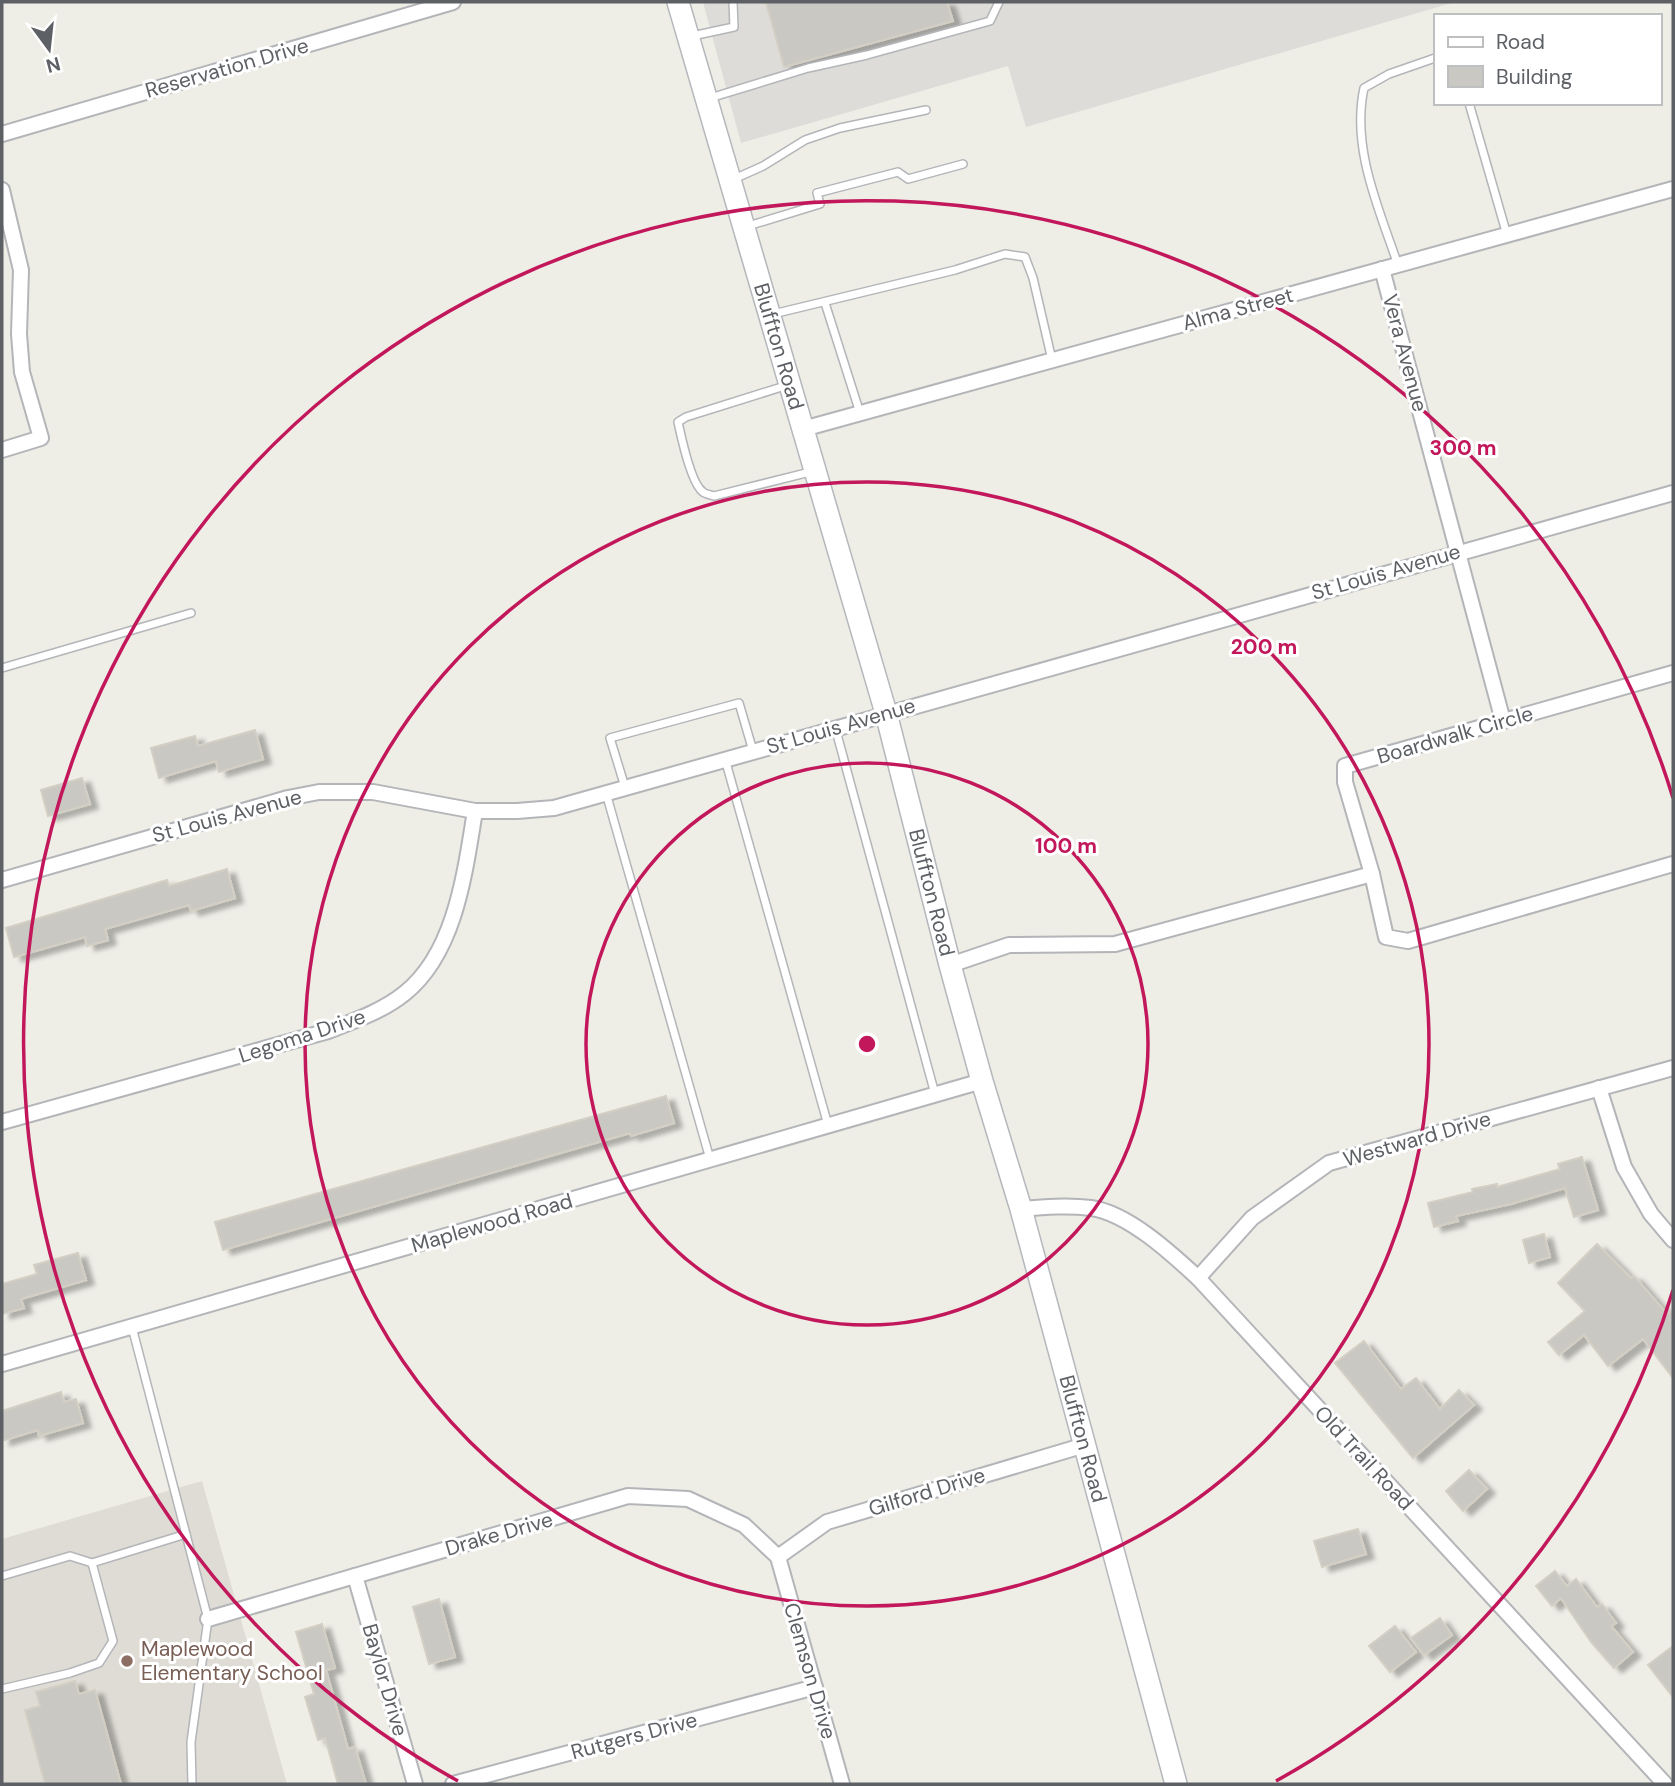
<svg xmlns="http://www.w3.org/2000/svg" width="1675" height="1786" font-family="'DM Sans',sans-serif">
  <defs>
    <filter id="shadow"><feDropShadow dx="8" dy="4.5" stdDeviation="2" flood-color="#0004"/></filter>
  </defs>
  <rect width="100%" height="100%" fill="#eeede6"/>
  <path fill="#dddcd8" d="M703 2H1455L1026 127 1008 66 741 143Z"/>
  <path fill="#dedcd4" d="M202 1481 287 1784H2V1539Z"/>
  <g fill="#cac8c2" stroke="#d3cfc4" stroke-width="2" filter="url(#shadow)">
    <path d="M766 2H947L953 21 784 67Z"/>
    <path d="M255 730 263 759 219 772 216 761 159 778 151 748 195 736 198 746Z"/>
    <path d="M82 778 90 804 48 816 41 790Z"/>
    <path d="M227 869 235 898 191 911 189 905 105 929 108 940 87 946 85 937 14 957 6 928 167 880 169 886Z"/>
    <path d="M666 1096 674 1123 631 1136 630 1133 223 1250 215 1222Z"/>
    <path d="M1582 1157 1598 1210 1574 1217 1565 1188 1511 1204 1456 1216 1458 1221 1434 1227 1428 1203 1473 1192 1472 1189 1497 1184V1187L1560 1169 1558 1164Z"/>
    <path d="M1544 1234 1550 1257 1529 1263 1523 1240Z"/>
    <path d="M1597 1244 1631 1278 1634 1276 1667 1314 1673 1310V1378L1643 1339 1608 1366 1584 1335 1559 1355 1548 1342 1585 1311 1558 1283Z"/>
    <path d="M78 1253 86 1280 21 1299 24 1308 2 1314V1284L37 1274 34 1265Z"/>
    <path d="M1364 1341 1401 1389 1416 1378 1440 1409 1459 1390 1474 1405 1413 1458 1335 1363Z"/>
    <path d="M61 1392 64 1402 76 1399 83 1423 39 1436 38 1430 2 1441V1411Z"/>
    <path d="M1469 1470 1487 1489 1463 1511 1446 1491Z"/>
    <path d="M1358 1529 1366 1554 1322 1567 1314 1541Z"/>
    <path d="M1555 1571 1567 1586 1576 1579 1597 1607 1602 1604 1616 1623 1611 1626 1633 1652 1614 1668 1591 1642 1561 1598 1552 1606 1536 1586Z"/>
    <path d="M439 1599 455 1657 429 1664 413 1607Z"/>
    <path d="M1440 1618 1452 1635 1424 1655 1411 1638Z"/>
    <path d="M322 1624 335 1668 326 1670 348 1749 355 1747 366 1784H338L325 1738 318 1740 305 1697 314 1694 296 1632Z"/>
    <path d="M1395 1626 1416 1652 1390 1672 1369 1646Z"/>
    <path d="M1673 1646V1697L1648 1665Z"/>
    <path d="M75 1681 79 1694 95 1690 121 1784H45L25 1710 40 1706 36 1692Z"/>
  </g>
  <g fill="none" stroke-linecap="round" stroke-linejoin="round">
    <defs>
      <g id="lane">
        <path d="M692 36 734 27 733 2"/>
        <path d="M710 98 808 68 867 55 990 21 999 2"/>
        <path d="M1469 103 1507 235"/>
        <path d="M734 179 763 166 805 140 840 128 926 110"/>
        <path d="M748 226 820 204 817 193 898 172 908 179 963 164"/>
        <path d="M1398 265C1379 209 1351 148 1364 88L1389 74 1435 58"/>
        <path d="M825 303 860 413"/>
        <path d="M773 314 955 270 1005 254 1025 257 1033 278 1052 360"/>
        <path d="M788 385 686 417 678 422C681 436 691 484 703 492 705 494 711 495 714 496L814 471"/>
        <path d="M2 668 191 613"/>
        <path d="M835 727 935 1094"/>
        <path d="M725 759 828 1125"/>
        <path d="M625 787 610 738 739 703 753 751"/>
        <path d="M606 793 710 1159"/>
        <path d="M132 1327 208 1619 191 1742 192 1784"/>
        <path d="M2 1576 70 1556 92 1563 186 1534"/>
        <path d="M2 1689 70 1673 99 1663 113 1641 92 1563"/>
      </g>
      <g id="street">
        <path d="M2 134 453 2"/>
        <path d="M2 190 21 270 19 334 22 372 41 438 2 450"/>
        <path d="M1382 269 1503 721"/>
        <path d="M803 429 1673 189"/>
        <path d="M1673 673 1345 766V782L1372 874 1386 937 1408 941 1673 864"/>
        <path d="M2 880 288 798 319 792H373L475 811H517L554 808 1673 493"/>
        <path d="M950 965 1009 945 1115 944 1372 874"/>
        <path d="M1599 1088 1624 1167 1651 1214 1673 1240"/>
        <path d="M2 1122 328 1031C354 1021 383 1011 405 993 456 952 465 871 475 811"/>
        <path d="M1021 1209C1044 1207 1068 1205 1091 1208 1128 1213 1172 1254 1198 1278L1665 1784"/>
        <path d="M1198 1278 1252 1218 1329 1163 1673 1068"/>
        <path d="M2 1364 982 1081"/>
        <path d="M778 1557 827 1522 1085 1445"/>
        <path d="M778 1557 842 1784"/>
        <path d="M355 1576 415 1784"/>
        <path d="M208 1619 628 1496 688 1499 744 1525 778 1557"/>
        <path d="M453 1784 815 1687"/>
      </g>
      <g id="secondary">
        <path id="s1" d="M678 2 886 713 950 965 982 1081 1021 1209 1176 1784"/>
      </g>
    </defs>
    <use href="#lane" stroke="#b3b5b9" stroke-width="10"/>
    <use href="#street" stroke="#b3b5b9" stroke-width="18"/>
    <use href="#secondary" stroke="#b4b7bc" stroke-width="24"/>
    <use href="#lane" stroke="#fff" stroke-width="7"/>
    <use href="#street" stroke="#fff" stroke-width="14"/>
    <use href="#secondary" stroke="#fff" stroke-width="21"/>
  </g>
  <g fill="none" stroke="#c2185b" stroke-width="3.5">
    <circle cx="867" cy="1044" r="281"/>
    <circle cx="867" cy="1044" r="562"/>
    <path d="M1673 1290A843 843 0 0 1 1276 1781M458 1781A843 843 0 1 1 1673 798"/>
  </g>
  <circle fill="#8d6e63" stroke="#fff" stroke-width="2.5" cx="127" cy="1661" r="7"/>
  <g text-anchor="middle" stroke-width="6" stroke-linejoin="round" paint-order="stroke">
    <g font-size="21" fill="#5d6065" stroke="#fff">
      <text transform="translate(227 68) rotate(-16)" y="7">Reservation Drive</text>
      <text transform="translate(1238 309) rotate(-15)" y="7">Alma Street</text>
      <text dy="7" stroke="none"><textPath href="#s1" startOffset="359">Bluffton Road</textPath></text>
      <text transform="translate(1405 353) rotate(75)" y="7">Vera Avenue</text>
      <text transform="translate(1386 572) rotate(-16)" y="7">St Louis Avenue</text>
      <text transform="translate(841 726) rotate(-16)" y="7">St Louis Avenue</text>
      <text transform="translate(1455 735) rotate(-16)" y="7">Boardwalk Circle</text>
      <text transform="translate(227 816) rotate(-15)" y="7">St Louis Avenue</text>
      <text dy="7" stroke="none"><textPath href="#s1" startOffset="926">Bluffton Road</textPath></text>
      <text transform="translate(302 1036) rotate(-18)" y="7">Legoma Drive</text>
      <text transform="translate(1417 1139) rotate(-16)" y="7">Westward Drive</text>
      <text transform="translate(492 1223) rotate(-16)" y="7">Maplewood Road</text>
      <text dy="7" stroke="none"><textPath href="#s1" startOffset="1493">Bluffton Road</textPath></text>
      <text transform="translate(1364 1458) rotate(47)" y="7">Old Trail Road</text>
      <text transform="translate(927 1492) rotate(-17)" y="7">Gilford Drive</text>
      <text transform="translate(499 1534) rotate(-16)" y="7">Drake Drive</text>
      <text transform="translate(810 1671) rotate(74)" y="7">Clemson Drive</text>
      <text transform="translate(385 1680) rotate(74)" y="7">Baylor Drive</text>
      <text transform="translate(634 1736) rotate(-15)" y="7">Rutgers Drive</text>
    </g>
    <g font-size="21" fill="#785e54" stroke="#fff" text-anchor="start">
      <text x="141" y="1656">Maplewood<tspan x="141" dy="24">Elementary School</tspan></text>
    </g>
  </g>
  <circle cx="867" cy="1044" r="10" fill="#c2185b" stroke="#fff" stroke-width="3.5"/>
  <g font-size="21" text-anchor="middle" font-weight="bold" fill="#c2185b" stroke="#fff" stroke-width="6" stroke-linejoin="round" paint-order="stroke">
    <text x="1463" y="455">300 m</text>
    <text x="1264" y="654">200 m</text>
    <text x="1066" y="853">100 m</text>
  </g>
  <rect width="1675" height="1786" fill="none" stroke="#5d6065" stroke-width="7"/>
  <rect x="1434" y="14" width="228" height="91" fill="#ffffff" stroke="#bebfc1" stroke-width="2"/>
  <rect x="1448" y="37" width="35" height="10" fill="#ffffff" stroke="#bebfc1" stroke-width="2"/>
  <text x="1496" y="49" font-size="21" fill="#5d6065">Road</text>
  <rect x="1448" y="66" width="35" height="21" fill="#cac8c2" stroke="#bebfc1" stroke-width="2"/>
  <text x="1496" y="84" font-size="21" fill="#5d6065">Building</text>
  <g transform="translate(49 49) rotate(165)" stroke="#ffffff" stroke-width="5" paint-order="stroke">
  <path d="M0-5L12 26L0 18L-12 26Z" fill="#5d6065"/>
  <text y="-10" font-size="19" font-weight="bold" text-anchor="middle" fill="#5d6065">N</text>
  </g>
</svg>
